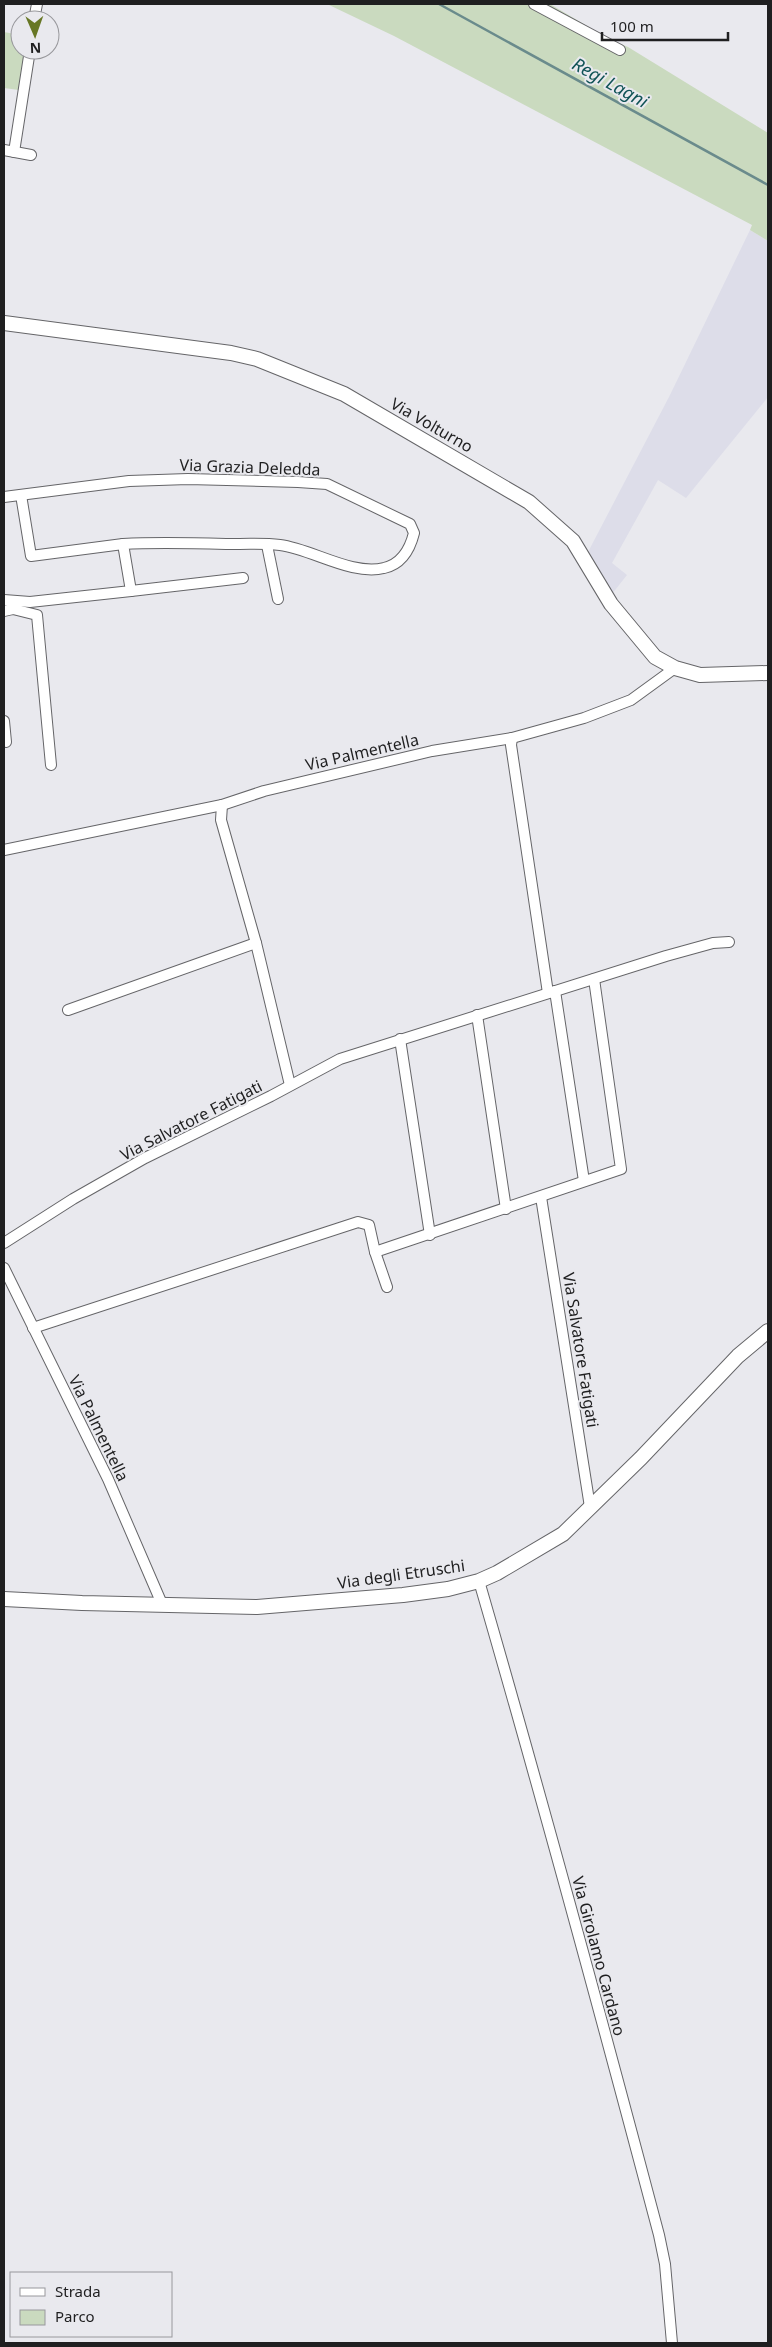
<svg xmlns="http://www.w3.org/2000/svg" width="772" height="2347" font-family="'Noto Sans',sans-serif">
  <rect width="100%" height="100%" fill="#e9e9ee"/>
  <path fill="#dddde9" d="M750 230 768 241V397L686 498 658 480 612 563 627 575 612 594 587 554 670 395Z"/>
  <g fill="#cadabf">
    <path d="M327 4H550L607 38 628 47 768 133V241L750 230 752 225 394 36Z"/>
    <path d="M4 32 20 35V50H34L26 91 4 88Z"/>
  </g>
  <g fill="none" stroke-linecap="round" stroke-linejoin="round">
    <path stroke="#6a8b8c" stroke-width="2.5" d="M439 4 768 185"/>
    <defs>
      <g id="street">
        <path d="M534 4 620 50"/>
        <path d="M34 20 37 4"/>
        <path d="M4 150 31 155"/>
        <path d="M14 152 30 50"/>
        <path d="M21 495 31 556 123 544"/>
        <path d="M4 497 129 481 188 479 298 482 327 484 410 524 414 533C410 549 402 564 384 568 352 576 312 549 280 545 263 543 244 544 226 544 192 543 157 542 123 544L131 591 30 602 4 600"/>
        <path d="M267 545 278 599"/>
        <path d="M131 591 243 578"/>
        <path d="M4 611 13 609 37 615 51 765"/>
        <path d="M4 721 6 742"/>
        <path d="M512 738 511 745 548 993"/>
        <path d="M222 805 221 820 256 943 290 1085"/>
        <path d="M4 850 222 805 264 791 432 751 512 738 584 718 631 700 675 668"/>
        <path d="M555 991 584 1181"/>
        <path d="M68 1010 256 943"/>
        <path d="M477 1015 506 1209"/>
        <path d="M400 1039 430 1235"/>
        <path d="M541 1197 590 1507"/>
        <path d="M4 1243 73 1199 145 1158 271 1096 340 1059 666 956 713 943 729 942"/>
        <path d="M375 1252 387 1287"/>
        <path d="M4 1268 108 1479 162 1604"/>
        <path d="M33 1328 358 1222 369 1225 375 1252 621 1169 594 979"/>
        <path d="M479 1581C542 1798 601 2016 659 2235L665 2264 672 2343"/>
      </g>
      <g id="secondary">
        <path d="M4 323 231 353 257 359 344 394 529 502 573 541 611 604 655 657 675 668 700 675 768 673"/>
        <path d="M4 1599 82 1603 257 1607 403 1595 448 1589 479 1581 497 1573 563 1534 641 1458 738 1356 768 1331"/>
      </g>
    </defs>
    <use href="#street" stroke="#656568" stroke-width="12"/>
    <use href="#secondary" stroke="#656568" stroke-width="16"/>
    <use href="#street" stroke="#fff" stroke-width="10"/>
    <use href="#secondary" stroke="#fff" stroke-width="14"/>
  </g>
  <g text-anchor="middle" stroke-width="4" stroke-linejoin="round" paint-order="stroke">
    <g font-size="16" fill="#1f1f20" stroke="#e9e9ee">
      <text transform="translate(432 425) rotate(30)" y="6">Via Volturno</text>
      <text transform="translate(250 467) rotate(2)" y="6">Via Grazia Deledda</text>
      <text transform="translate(362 752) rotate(-13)" y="6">Via Palmentella</text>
      <text transform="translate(191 1120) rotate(-27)" y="6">Via Salvatore Fatigati</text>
      <text transform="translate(581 1350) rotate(81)" y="6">Via Salvatore Fatigati</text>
      <text transform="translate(99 1428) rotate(64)" y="6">Via Palmentella</text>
      <text transform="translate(401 1574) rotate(-8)" y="6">Via degli Etruschi</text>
      <text transform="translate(599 1956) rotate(75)" y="6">Via Girolamo Cardano</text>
    </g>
    <g font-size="18" font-style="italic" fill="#105356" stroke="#e9e9ee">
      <text transform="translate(610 83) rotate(29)" y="6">Regi Lagni</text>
    </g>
  </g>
  <rect width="772" height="2347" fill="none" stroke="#1f1f20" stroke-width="10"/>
  <rect x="10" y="2272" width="162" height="65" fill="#e9e9ee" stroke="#98989c"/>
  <rect x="20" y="2288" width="25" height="8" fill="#ffffff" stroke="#98989c"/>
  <text x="55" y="2297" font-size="15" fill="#1f1f20">Strada</text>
  <rect x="20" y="2310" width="25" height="15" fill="#cadabf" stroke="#98989c"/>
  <text x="55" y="2322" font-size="15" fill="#1f1f20">Parco</text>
  <g transform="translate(35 35) rotate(178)"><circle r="24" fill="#e9e9ee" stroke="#98989c"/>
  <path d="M0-4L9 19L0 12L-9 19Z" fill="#677725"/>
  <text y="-8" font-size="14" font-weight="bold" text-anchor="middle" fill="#1f1f20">N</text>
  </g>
  <path d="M602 32v8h126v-8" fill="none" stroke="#1f1f20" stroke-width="2.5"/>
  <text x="610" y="32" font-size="15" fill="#1f1f20" stroke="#e9e9ee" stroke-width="4" paint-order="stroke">100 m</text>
</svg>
